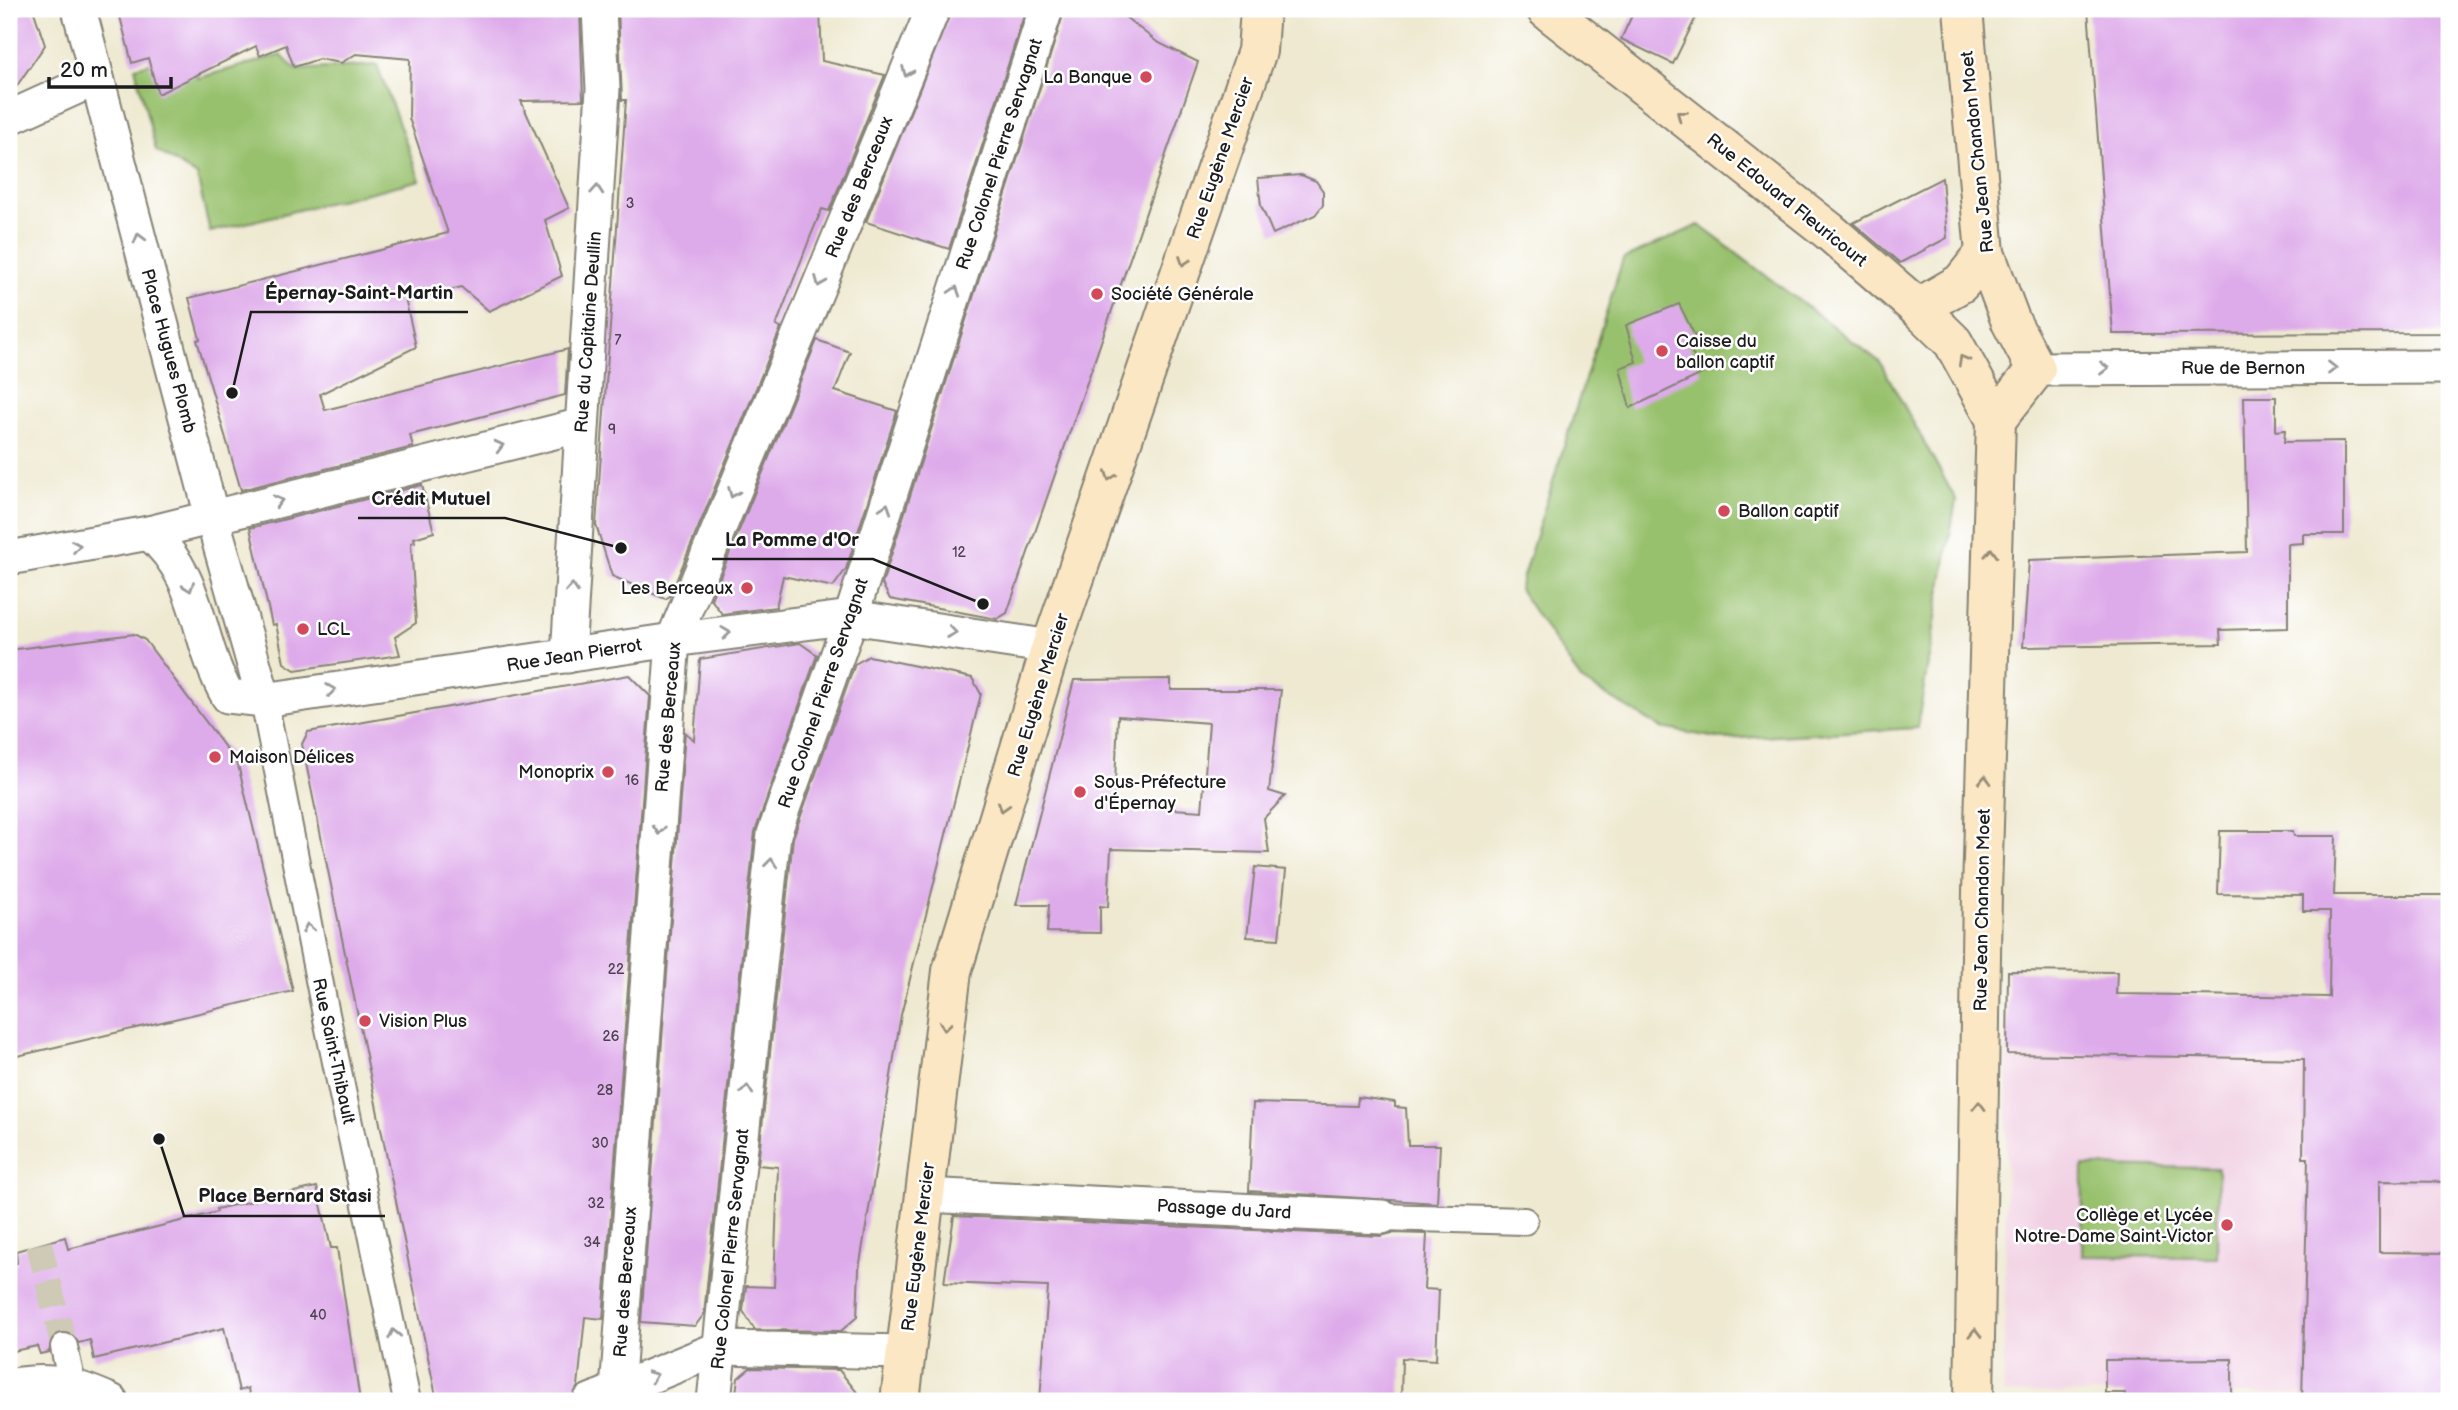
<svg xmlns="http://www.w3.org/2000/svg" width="2458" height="1410" font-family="'Balsamiq Sans',sans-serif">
  <rect width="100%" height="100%" fill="#fff"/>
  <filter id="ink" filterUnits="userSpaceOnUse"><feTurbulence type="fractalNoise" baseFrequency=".0143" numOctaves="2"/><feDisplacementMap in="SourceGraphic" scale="14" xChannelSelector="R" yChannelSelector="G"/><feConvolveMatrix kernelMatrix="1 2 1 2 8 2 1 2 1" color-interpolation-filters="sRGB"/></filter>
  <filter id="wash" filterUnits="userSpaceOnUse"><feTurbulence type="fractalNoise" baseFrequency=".00686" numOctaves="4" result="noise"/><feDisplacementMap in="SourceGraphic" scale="28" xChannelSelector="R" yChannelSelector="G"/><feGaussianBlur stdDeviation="1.57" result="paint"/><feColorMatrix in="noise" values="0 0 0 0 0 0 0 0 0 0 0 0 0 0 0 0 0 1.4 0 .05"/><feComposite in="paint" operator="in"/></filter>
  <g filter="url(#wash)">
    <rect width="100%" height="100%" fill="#eee9d0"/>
    <path fill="#f1d0e3" d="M2008 1022 2248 1054 2449 1057V1395L2004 1393Z"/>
    <g fill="#98c16d" stroke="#5a6e44" stroke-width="2">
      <path d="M180 55 198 78 281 55 296 70 377 65 420 180 210 232 197 176 156 150 135 67Z"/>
      <path d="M1699 225 1880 362 1956 500 1917 728 1723 739 1661 728 1581 680 1519 589 1623 259Z"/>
      <path d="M2083 1166 2218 1168 2217 1257 2082 1256Z"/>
    </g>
    <g id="blocks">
      <g fill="#deabea" fill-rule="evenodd">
        <path d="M9 9H33L45 45 9 97Z"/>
        <path d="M118 9H580L583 100 521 101 569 208 545 220 562 276 489 311 461 287 406 302 416 347 320 394 325 410 568 349 565 395 410 435 413 447 241 490 197 340 200 339 189 298 448 233 409 118 410 59 356 54 341 63 319 59 294 67 286 45 260 56 256 46 158 94 148 58 132 63Z"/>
        <path d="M618 9H820L822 61 885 75 829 211 822 209 811 235 776 326 781 328 670 596 665 599 612 576 596 525 626 100H622Z"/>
        <path d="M952 9H1026L949 249 866 222Z"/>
        <path d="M1065 9H1115L1157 42 1198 62 1007 613 997 619 890 599 882 584Z"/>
        <path d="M1635 9H1700L1673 64 1621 39Z"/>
        <path d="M2088 9H2449V333L2113 334Z"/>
        <path d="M1301 175 1316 181 1323 191V205L1315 215 1273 234 1261 206 1258 178Z"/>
        <path d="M1942 178 1947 238 1900 263 1853 223Z"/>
        <path d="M1679 304 1695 336 1686 340 1702 374 1630 408 1620 368 1636 362 1626 325Z"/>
        <path d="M817 340 850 352 835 391 897 411 846 569 833 587 783 576 776 607 722 614 711 599Z"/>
        <path d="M2244 397H2276V431L2285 430 2284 442 2344 441V534H2303V543L2288 544V628L2220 630 2221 644 2023 647 2029 560 2247 552Z"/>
        <path d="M422 485 434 532 414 538 415 542 411 543 416 623 395 637 400 655 295 670 284 663 276 624 272 625 250 528Z"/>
        <path d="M134 634 145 640 238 765 293 991 9 1058V650Z"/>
        <path d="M800 643 817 655 755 832 704 1314 695 1326 641 1322 685 732 694 740 700 659Z"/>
        <path d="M869 656 972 678 981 694 901 1015 859 1269 857 1317 841 1331 755 1330 743 1311 746 1286 774 1287 778 1167 758 1165 793 838 855 664Z"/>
        <path d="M629 675 650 696 603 1319 585 1317 578 1386 571 1401H437L302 744 308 732Z"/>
        <path d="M1171 679V690H1281L1269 791 1285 796 1264 818 1269 853 1111 849 1108 907 1100 906V933L1047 932 1049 905H1016L1074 680ZM1118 716 1209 723 1202 811 1114 805Z"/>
        <path d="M2220 831H2293L2294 836H2336L2334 895H2449V1182L2379 1181V1252L2449 1253V1401H2302L2308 1158H2303L2304 1059 2007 1054 2008 971 2117 972 2116 994 2329 997 2330 911H2303V895L2218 894Z"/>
        <path d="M1255 867 1286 870 1279 939 1247 937Z"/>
        <path d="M1358 1097 1395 1102V1107L1406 1108 1408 1145H1440L1437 1203 1249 1191 1253 1103 1357 1106Z"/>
        <path d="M317 1187 331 1248H337L360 1401H250L248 1388 239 1391 224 1328 94 1359 90 1340 79 1343 68 1332 53 1336 49 1352 40 1354 37 1346 9 1352V1265L17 1263 16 1251 65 1237 68 1249 217 1212 216 1209Z"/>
        <path d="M954 1216 1381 1236 1392 1233 1427 1234 1424 1289 1439 1290 1436 1360 1402 1358 1401 1401H1040L1048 1287 944 1283Z"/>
        <path d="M2232 1359V1401H2125V1393H2105V1360Z"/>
        <path d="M750 1368 839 1370 864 1401H735L738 1378Z"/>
      </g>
    </g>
  </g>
  <g filter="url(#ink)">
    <use href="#blocks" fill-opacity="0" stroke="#858276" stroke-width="2"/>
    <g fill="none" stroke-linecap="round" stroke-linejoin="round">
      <path stroke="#cecab5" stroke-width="26" stroke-dasharray="26 13" stroke-linecap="butt" d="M39 1244 64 1347"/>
      <defs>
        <g id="pedestrian">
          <path d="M264 700 322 995 407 1401"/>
          <path d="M1382 1217 1524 1221"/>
          <path d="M64 1347 72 1384"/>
        </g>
        <g id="minor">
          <path d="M79 9 212 517 264 700"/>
          <path d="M9 118 97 78"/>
          <path d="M2036 369 2449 367"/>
          <path d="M149 533C202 577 195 640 228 696L264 700 673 640 851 617 1051 647"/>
          <path d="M9 558 149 533 582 425"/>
          <path d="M568 656 603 89 599 9"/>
          <path d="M924 1195 1382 1217"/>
          <path d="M9 1386C51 1378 73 1384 111 1401"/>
          <path d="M617 1391 673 640 933 9"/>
          <path d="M590 1401 720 1348 905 1352"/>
          <path d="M714 1401 774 834 851 617 1046 9"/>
        </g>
        <g id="secondary">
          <path d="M1546 9 1829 231 1918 308 1953 342 1996 420"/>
          <path d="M1963 9 1985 253 2011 322 2036 369 1996 420"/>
          <path d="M1918 308 1961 283 1985 253"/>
          <path d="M900 1401 952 971 1051 647 1257 51 1260 9"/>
          <path d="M1974 1401 1982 892 1996 420"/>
        </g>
      </defs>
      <use href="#pedestrian" stroke="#858276" stroke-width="30"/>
      <use href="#minor" stroke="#858276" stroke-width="37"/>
      <use href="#secondary" stroke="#858276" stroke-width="42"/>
      <use href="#pedestrian" stroke="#fff" stroke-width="26"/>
      <use href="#minor" stroke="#fff" stroke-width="33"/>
      <use href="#secondary" stroke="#fbe7c3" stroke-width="38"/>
    </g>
    <defs><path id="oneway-chevron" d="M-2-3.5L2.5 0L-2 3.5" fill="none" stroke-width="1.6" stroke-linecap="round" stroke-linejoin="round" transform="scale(1.75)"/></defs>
    <g stroke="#999">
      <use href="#oneway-chevron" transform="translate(907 72) rotate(112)"/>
      <use href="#oneway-chevron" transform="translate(597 190) rotate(-86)"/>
      <use href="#oneway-chevron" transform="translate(139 238) rotate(-105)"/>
      <use href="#oneway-chevron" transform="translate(820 282) rotate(112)"/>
      <use href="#oneway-chevron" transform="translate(955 291) rotate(-72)"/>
      <use href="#oneway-chevron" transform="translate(2104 368)"/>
      <use href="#oneway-chevron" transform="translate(2332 368)"/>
      <use href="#oneway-chevron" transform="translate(499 446) rotate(-14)"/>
      <use href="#oneway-chevron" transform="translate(733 493) rotate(112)"/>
      <use href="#oneway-chevron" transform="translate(278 501) rotate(-14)"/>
      <use href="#oneway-chevron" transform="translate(886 508) rotate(-72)"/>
      <use href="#oneway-chevron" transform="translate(76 546) rotate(-10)"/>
      <use href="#oneway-chevron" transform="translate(189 587) rotate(70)"/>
      <use href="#oneway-chevron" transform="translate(572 588) rotate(-86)"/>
      <use href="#oneway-chevron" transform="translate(952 632) rotate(8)"/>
      <use href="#oneway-chevron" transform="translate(726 633) rotate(-7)"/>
      <use href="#oneway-chevron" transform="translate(331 690) rotate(-8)"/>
      <use href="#oneway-chevron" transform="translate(659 830) rotate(94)"/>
      <use href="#oneway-chevron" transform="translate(771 863) rotate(-84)"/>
      <use href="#oneway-chevron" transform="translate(308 928) rotate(-101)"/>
      <use href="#oneway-chevron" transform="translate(747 1090) rotate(-84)"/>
      <use href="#oneway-chevron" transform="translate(394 1334) rotate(-102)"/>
      <use href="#oneway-chevron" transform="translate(653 1376) rotate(-22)"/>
    </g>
    <g stroke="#978c78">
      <use href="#oneway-chevron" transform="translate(1681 115) rotate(-142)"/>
      <use href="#oneway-chevron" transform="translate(1184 261) rotate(109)"/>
      <use href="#oneway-chevron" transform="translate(1963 360) rotate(-119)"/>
      <use href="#oneway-chevron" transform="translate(1110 476) rotate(109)"/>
      <use href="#oneway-chevron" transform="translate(1991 553) rotate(-88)"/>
      <use href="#oneway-chevron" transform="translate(1985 780) rotate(-88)"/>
      <use href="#oneway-chevron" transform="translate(1003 807) rotate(107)"/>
      <use href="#oneway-chevron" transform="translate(945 1026) rotate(97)"/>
      <use href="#oneway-chevron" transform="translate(1979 1106) rotate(-89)"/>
      <use href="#oneway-chevron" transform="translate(1975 1333) rotate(-89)"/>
    </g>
  </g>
  <g fill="#d1495b" stroke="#fff" stroke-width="2.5">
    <circle cx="1146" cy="77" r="7"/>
    <circle cx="1097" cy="294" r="7"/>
    <circle cx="1662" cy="351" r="7"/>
    <circle cx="1724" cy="511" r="7"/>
    <circle cx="747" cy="588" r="7"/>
    <circle cx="303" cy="629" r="7"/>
    <circle cx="215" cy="757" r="7"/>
    <circle cx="608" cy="772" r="7"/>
    <circle cx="1080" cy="792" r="7"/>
    <circle cx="365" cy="1021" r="7"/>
    <circle cx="2227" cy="1225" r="7"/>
  </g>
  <g text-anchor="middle" stroke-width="5" stroke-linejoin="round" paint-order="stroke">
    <g font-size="14" fill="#4c4050">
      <text x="630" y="208">3</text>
      <text x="618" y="345">7</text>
      <text x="612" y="434">9</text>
      <text x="959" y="557">12</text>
      <text x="632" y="785">16</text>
      <text x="616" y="974">22</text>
      <text x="611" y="1041">26</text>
      <text x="605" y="1095">28</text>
      <text x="600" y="1148">30</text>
      <text x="596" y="1208">32</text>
      <text x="592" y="1247">34</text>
      <text x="318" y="1320">40</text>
    </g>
    <g font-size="18" fill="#1c1c1c" stroke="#fff" text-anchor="start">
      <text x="1132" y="83" text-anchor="end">La Banque</text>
      <text x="1111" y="300">Société Générale</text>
      <text x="1676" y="347">Caisse du<tspan x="1676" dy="21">ballon captif</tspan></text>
      <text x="1738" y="517">Ballon captif</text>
      <text x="733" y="594" text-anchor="end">Les Berceaux</text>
      <text x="317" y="635">LCL</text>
      <text x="229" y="763">Maison Délices</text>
      <text x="594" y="778" text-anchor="end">Monoprix</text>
      <text x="1094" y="788">Sous-Préfecture<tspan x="1094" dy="21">d'Épernay</tspan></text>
      <text x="379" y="1027">Vision Plus</text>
      <text x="2213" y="1221" text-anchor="end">Collège et Lycée<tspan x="2213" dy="21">Notre-Dame Saint-Victor</tspan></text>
    </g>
    <g font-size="18" fill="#1c1c1c" stroke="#fff">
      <text transform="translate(1977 152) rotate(-96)" y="6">Rue Jean Chandon Moet</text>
      <text transform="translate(999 154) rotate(-72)" y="6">Rue Colonel Pierre Servagnat</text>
      <text transform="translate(1220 158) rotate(-71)" y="6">Rue Eugène Mercier</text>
      <text transform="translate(859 187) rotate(-68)" y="6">Rue des Berceaux</text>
      <text transform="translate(1787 200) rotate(39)" y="6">Rue Edouard Fleuricourt</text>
      <text transform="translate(588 332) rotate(-86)" y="6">Rue du Capitaine Deullin</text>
      <text transform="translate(169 351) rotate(75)" y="6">Place Hugues Plomb</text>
      <text x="2243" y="374">Rue de Bernon</text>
      <text transform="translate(574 655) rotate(-9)" y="6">Rue Jean Pierrot</text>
      <text transform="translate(823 693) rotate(-71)" y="6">Rue Colonel Pierre Servagnat</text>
      <text transform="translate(1038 695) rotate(-73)" y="6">Rue Eugène Mercier</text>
      <text transform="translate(668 717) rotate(-85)" y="6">Rue des Berceaux</text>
      <text transform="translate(1982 910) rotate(-89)" y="6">Rue Jean Chandon Moet</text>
      <text transform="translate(334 1051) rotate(78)" y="6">Rue Saint-Thibault</text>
      <text transform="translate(1224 1209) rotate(3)" y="6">Passage du Jard</text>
      <text transform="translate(918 1247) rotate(-83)" y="6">Rue Eugène Mercier</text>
      <text transform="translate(730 1249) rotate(-84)" y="6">Rue Colonel Pierre Servagnat</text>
      <text transform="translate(625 1282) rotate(-86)" y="6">Rue des Berceaux</text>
    </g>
  </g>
  <path fill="none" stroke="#1c1c1c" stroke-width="2.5" d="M232 393L251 312H468M621 548L505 518H358M983 604L873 559H712M159 1139L184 1216H385"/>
  <g fill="#1c1c1c" stroke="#fff" stroke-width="2.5">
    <circle cx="232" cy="393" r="7"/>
    <circle cx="621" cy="548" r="7"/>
    <circle cx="983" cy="604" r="7"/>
    <circle cx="159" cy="1139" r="7"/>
  </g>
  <g font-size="19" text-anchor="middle" font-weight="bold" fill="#1c1c1c" stroke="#fff" stroke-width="5" stroke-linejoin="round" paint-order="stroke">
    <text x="359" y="299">Épernay-Saint-Martin</text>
    <text x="431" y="505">Crédit Mutuel</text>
    <text x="792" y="546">La Pomme d'Or</text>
    <text x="285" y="1202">Place Bernard Stasi</text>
  </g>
  <rect width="2458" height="1410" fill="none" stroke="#fff" stroke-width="35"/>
  <path d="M49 77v10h122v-10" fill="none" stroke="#1c1c1c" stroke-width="3.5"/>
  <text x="60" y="77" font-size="21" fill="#1c1c1c" stroke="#ffffff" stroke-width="5" paint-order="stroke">20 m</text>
</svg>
